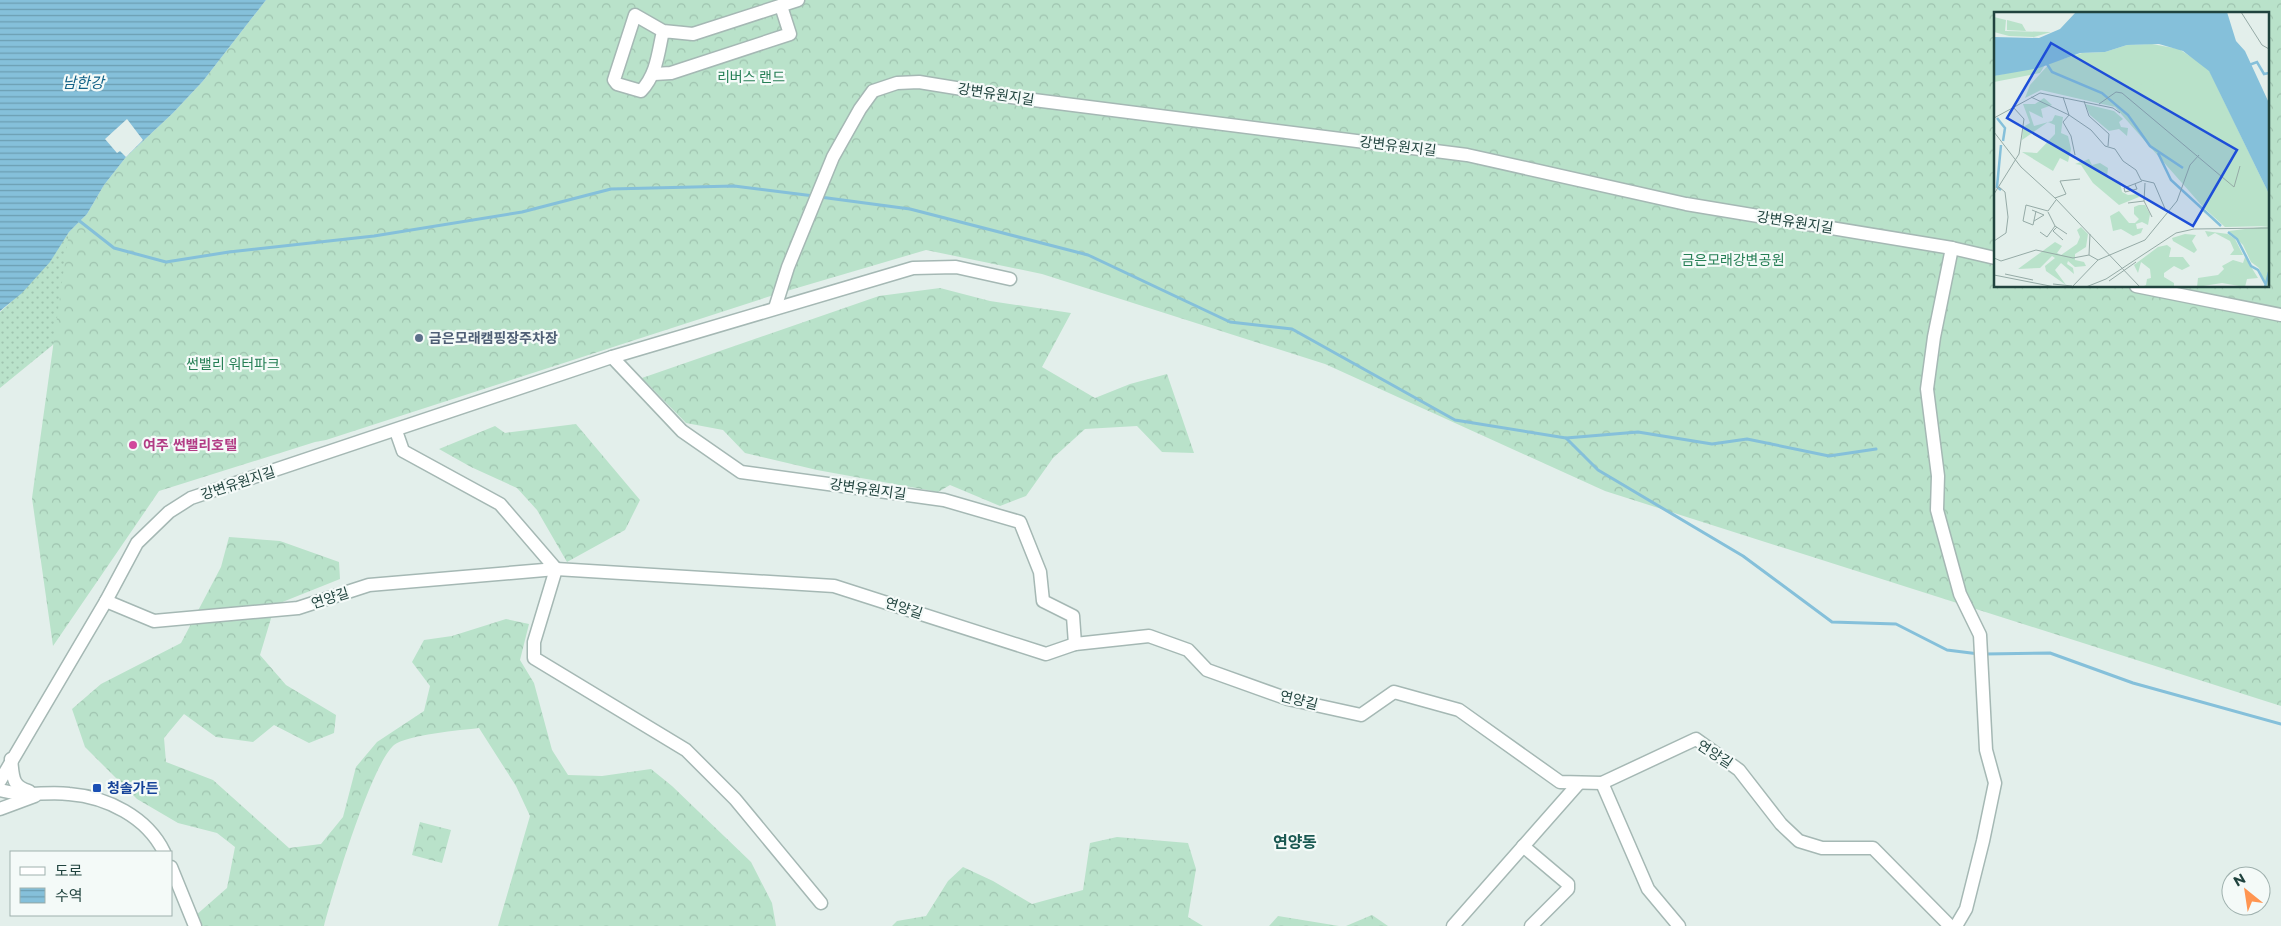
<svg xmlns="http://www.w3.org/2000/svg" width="2281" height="926" font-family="Montserrat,'Noto Sans KR',sans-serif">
  <defs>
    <pattern id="grass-dots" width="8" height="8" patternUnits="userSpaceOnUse" patternTransform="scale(1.25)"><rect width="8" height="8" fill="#b9e2ca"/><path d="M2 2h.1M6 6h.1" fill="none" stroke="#9fc3af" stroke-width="1.8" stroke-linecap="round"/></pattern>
    <pattern id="forest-crowns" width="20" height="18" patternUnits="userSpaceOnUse" patternTransform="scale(1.25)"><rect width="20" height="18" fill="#b9e2ca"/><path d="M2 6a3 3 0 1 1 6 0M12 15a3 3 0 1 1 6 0" fill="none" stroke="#9fc3af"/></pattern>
    <pattern id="water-rules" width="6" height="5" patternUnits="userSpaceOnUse" patternTransform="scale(1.25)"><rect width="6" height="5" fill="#85c0da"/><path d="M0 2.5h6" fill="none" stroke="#6c9eb2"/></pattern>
  </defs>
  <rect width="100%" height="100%" fill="#e3efeb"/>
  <path fill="url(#grass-dots)" d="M69 232 65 335 0 388V312C28 288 49 263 69 232Z"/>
  <g fill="url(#forest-crowns)" fill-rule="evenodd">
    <path d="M266 0H2281V706L1605 491 1325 364 1042 274 926 250 780 293 326 440 315 442 159 491 53 646 32 498 69 232 87 214 104 185 126 157 173 113 203 81ZM1995 14H2267V286H1995Z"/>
    <path d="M940 288 990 301 1071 313 1042 367 1095 398 1130 384 1167 374 1194 453 1162 452 1137 426 1085 429 1053 458 1026 496 1000 506 950 485 938 492 817 470 745 453 723 430 686 423 642 378 879 296Z"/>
    <path d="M576 424 640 500 625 530 567 562 537 510 517 488 471 467 439 449 495 426 505 433Z"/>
    <path d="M229 537 280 541 339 562 340 579 275 605 260 655 286 685 336 715 334 733 309 743 274 725 253 742 216 737 184 714 164 738 166 762 213 780 289 848 321 844 343 817 356 767 377 742 424 711 430 686 412 662 424 640 452 636 506 619 529 624 520 660 534 683 552 750 568 775 602 776 651 769 672 786 751 862 772 903 776 926H498L530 816 516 786 479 728C462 730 406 735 394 745 371 765 333 892 324 926H199L195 916 227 888 235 847 217 833 178 823 137 799 85 747 72 709 101 684 181 643 221 567Z"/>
    <path d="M420 822 451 830 442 863 412 855Z"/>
    <path d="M1117 837 1188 843 1196 869 1188 917 1203 926H892L897 921 926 916 948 881 963 867 993 881 1032 904 1083 890 1090 843Z"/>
    <path d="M1372 915 1388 926H1346Z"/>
    <path d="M1278 916 1339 926H1269Z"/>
  </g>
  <path fill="url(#water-rules)" d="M0 0H266L203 81 173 113 126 157 104 185 87 214 69 232 50 262 22 293 0 311Z"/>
  <path fill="#e3efeb" d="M127 119 143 140 126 157 120 151 117 153 105 139Z"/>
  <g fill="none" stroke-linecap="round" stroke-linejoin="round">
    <g stroke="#85c0da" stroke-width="3">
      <path d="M820 197 910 209 1088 255 1230 322 1292 329 1455 420 1566 438 1638 432 1712 444 1747 439 1829 456 1876 449"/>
      <path d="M77 219 114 248 166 262 229 252 374 236 522 212 611 189 734 186 814 196"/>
      <path d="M1566 438 1598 470 1743 556 1832 622 1896 624 1947 650 1979 654"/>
      <path d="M1985 654 2050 653 2133 683 2281 724"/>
    </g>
    <defs>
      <g id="minor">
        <path d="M663 31C658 53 657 74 641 91L617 84 614 80 635 15 663 31 693 34 798 0"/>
        <path d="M654 74 671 73 790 34 781 6"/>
        <path d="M1952 248 1934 337 1927 389 1938 476 1937 510 1960 594 1980 635 1986 750 1995 783 1983 841 1966 909 1956 926"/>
        <path d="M2136 286 2281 315"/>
        <path d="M775 308 788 267 833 157 860 109 873 91 897 83 919 82 1018 98 1467 155 1686 204 1952 248 1995 258"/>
        <path d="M612 357 682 431 741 472 944 500 1020 522 1040 572 1043 601 1073 616 1075 644"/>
        <path d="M396 431 403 451 500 504 556 569 534 642V658L686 750 735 799 821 903"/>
        <path d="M106 601 154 621 298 608 369 585 556 569 834 586 1046 654 1075 644 1149 636 1188 650 1207 670 1288 699 1361 715 1394 692 1459 710 1560 782 1602 783 1696 739 1739 770 1781 824 1799 841 1822 848H1873L1950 926"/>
        <path d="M11 759C13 774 11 787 29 791"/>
        <path d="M0 781 106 601 137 543 169 512 191 498 612 357 913 268 956 267 1010 279"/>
        <path d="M1602 783 1648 889 1679 926"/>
        <path d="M0 790C9 792 18 794 27 794 41 794 55 792 69 794 107 797 147 817 164 852"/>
        <path d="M0 809 35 796"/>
        <path d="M1523 846 1568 884V889L1531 926"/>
        <path d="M171 867 195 926"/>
        <path d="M1453 926 1579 783"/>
      </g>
    </defs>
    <use href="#minor" stroke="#a5b8b4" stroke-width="15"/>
    <use href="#minor" stroke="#fff" stroke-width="12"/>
  </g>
  <circle fill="#5c6f8a" stroke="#f4faf8" stroke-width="2" cx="419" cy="338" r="5"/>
  <circle fill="#d1479c" stroke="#f4faf8" stroke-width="2" cx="133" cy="445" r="5"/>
  <rect fill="#1a4fb4" stroke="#f4faf8" stroke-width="2" x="92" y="783" width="10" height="10" rx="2.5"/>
  <g text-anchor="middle" stroke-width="4.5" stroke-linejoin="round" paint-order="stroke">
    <g font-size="14" fill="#257f55" stroke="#f4faf8">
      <text x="751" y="82">리버스 랜드</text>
      <text x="1733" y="265">금은모래강변공원</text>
      <text x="233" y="369">썬밸리 워터파크</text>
    </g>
    <g font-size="14" fill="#20433e" stroke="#f4faf8">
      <text transform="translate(996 94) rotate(9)" y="5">강변유원지길</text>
      <text transform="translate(1398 146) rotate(7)" y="5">강변유원지길</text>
      <text transform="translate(1795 222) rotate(9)" y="5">강변유원지길</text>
      <text transform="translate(238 483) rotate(-18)" y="5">강변유원지길</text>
      <text transform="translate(868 489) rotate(8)" y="5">강변유원지길</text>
      <text transform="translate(330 598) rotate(-18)" y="5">연양길</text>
      <text transform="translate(904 608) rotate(18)" y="5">연양길</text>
      <text transform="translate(1299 700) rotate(14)" y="5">연양길</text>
      <text transform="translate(1715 754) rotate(33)" y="5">연양길</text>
    </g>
    <g font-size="14" font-weight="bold" fill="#4e5e75" stroke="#f4faf8" text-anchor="start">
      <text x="429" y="343">금은모래캠핑장주차장</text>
    </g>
    <g font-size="14" font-weight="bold" fill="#b23c85" stroke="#f4faf8" text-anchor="start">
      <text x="143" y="450">여주 썬밸리호텔</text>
    </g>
    <g font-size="14" font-weight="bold" fill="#164399" stroke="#f4faf8" text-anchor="start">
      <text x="107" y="793">청솔가든</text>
    </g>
    <g font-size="15" font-style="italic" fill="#126287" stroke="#f4faf8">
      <text x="83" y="88">남한강</text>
    </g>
    <g font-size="16" font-weight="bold" fill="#195851" stroke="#f4faf8">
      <text x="1295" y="848">연양동</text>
    </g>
  </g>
  <g transform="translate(1994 12)">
    <rect width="275" height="275" fill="#e3efeb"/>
    <path d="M51 53 46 61 0 70V64ZM275 214V275H272L265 256 257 250 249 233 235 219Z" fill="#b9e2ca"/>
    <path d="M0 5 12 8 11 19 57 20 40 25 15 24 0 20ZM13 8 28 12 32 19 13 18ZM158 32 185 37 214 56 275 182V214L231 215 210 196 121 95 47 78 31 86 36 73 56 51 88 41 111 40 133 33ZM50 86 58 93 47 97 49 106 35 99 40 114 58 109 61 103 69 105 67 121 74 124 77 137 74 150 66 146 59 159 28 140 43 141 61 122V113L54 110 28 128 29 115 36 111 29 92H41ZM91 92 120 99 129 107 125 110 127 115 134 116 133 124 125 117 115 119 96 103ZM95 147 98 153 106 151 114 156 113 165 126 170 128 180 134 183 144 182 145 185 125 193 99 171 87 153 81 152ZM145 193H151L156 202 154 213 148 210 142 212 143 217 149 216 147 221 139 224 127 217 119 219 116 204 125 199 135 211H141L145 207 140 202V195ZM87 215 94 222 92 235 81 242V248L90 250 92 254 81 255 74 249 73 252 79 256 80 262 67 251 61 258 72 273 52 259 51 254 61 246 58 244 46 256 24 257 61 230 68 234 63 241 67 243 83 232 86 225 83 218ZM211 219 234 222 241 227 249 243H236L240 238 236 229 221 221 214 225ZM191 222 202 223 198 229 203 238 200 241 179 229 178 226ZM173 233 177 236 175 245H189L196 254 188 258 180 254 170 261V265L180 271V275H148L152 273 153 267 157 266 156 257 147 250 144 261 140 253 164 235ZM251 245 264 266 253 267 251 275 228 271 203 275 204 266 224 263 230 257 228 254 239 248 249 251Z" fill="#b9e2ca"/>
    <path d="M146 76a7 7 0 1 1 14 0a7 7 0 1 1-14 0Z" fill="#b9e2ca"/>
    <path d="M82 0H233L242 29 251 39 275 91V182L215 59 189 39 165 32 133 33 111 40 86 41 45 56 0 64V25L45 26 66 17Z" fill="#85c0da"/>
    <path fill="none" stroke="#85c0da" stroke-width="2.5" d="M53 52 58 60 108 81 134 103 156 134 189 156M255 53 263 50 270 62 275 61M3 106 11 116 9 129M164 141 177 168 227 214M7 178 3 175 7 133M234 220 243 227 257 254 264 258 272 273M271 275 275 260"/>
    <path fill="none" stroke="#95aaa6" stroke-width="1" d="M247 0 268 33 275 37M37 85 75 103 97 118 111 134 121 137 129 149 142 158 147 168 160 171 172 199M69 85 75 103 69 110 77 124 81 143M90 89 95 104 115 122 114 134M105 92 122 80 128 81 240 175 246 154M0 106 46 81 119 96 126 101M0 120 27 155 61 186 146 275M151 171 150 189 158 205M141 172 143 177 131 180 130 176 148 169M0 182 25 142 30 107 19 95M61 186 72 182 66 169 86 167M134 191 150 189M38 198 50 203 40 209M42 199 39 213 29 209 32 193 54 199 62 188M54 200 61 214 73 222M63 215 59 219 69 228M46 220 53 225 61 214M0 229 12 221 14 205 11 180 5 175M95 243 96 222M0 246 7 249 42 238 79 246 95 243 104 248M11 262 39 268M0 263 61 275M115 269 142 250M59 272 78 274M78 275 104 248 151 228 183 189 196 153 205 143M92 275 112 267 182 221 200 217 275 216"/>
    <path fill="#1d4ed8" fill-opacity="0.15" stroke="#1d4ed8" stroke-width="2.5" d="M57 31 243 138 199 214 13 106Z"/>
    <rect width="275" height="275" fill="none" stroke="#20433e" stroke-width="2.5"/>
  </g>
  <rect x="10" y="851" width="162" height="65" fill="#f4faf8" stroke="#9fb1ae"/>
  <rect x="20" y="867" width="25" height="8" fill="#ffffff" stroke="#9fb1ae"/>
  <text x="55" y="876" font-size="15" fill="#20433e">도로</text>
  <rect x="20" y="888" width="25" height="15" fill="url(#water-rules)" stroke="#9fb1ae"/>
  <text x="55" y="901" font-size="15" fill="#20433e">수역</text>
  <g transform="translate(2246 891) rotate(330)"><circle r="24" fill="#f4faf8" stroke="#9fb1ae"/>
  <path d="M0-4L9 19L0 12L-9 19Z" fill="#ff9551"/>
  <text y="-8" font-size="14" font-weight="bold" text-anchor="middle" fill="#20433e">N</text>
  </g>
</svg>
